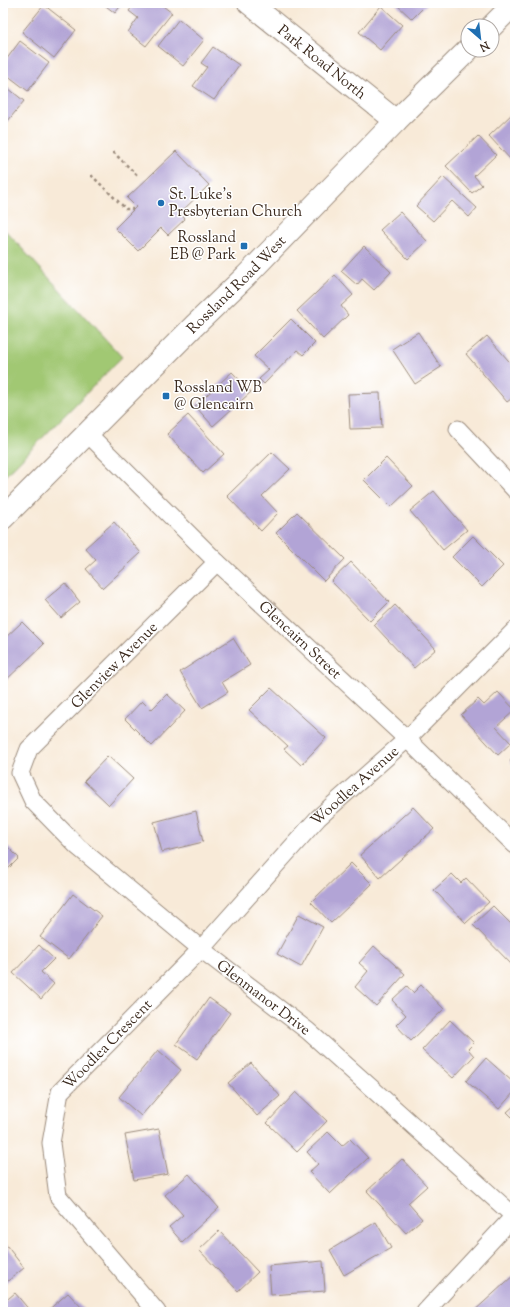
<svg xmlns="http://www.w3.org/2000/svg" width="518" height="1315" font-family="'Sorts Mill Goudy',serif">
  <rect width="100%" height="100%" fill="#fff"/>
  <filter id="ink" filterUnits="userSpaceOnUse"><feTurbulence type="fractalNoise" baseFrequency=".025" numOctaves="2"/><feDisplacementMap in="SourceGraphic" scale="8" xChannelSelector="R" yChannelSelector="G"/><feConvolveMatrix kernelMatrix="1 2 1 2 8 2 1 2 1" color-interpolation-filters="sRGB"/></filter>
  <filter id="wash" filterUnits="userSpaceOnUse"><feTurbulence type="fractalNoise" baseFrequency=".012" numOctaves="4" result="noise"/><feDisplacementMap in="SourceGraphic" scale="16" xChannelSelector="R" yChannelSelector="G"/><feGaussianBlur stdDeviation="0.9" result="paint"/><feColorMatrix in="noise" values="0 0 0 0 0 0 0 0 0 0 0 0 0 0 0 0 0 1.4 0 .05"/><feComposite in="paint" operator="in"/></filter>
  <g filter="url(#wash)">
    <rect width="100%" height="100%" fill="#f8ead8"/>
    <path fill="#a1c873" stroke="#6e7948" d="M3 228 122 357 3 478Z"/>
    <g id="blocks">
      <g fill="#b2a4d6">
        <path d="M102 3H123L115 13Z"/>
        <path d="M135 3H159L172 13 146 46 128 32 138 18 129 11Z"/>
        <path d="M395 3H428L412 19Z"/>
        <path d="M44 5 76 30 54 58 22 32Z"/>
        <path d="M381 6 402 25 380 50 359 32Z"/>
        <path d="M179 19 204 40 183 66 158 46Z"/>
        <path d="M20 41 49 63 28 91 3 72V64Z"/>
        <path d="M213 47 239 65 214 100 193 86 207 67 201 63Z"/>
        <path d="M3 84 24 101 3 127Z"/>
        <path d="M515 111V156L511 160 489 136Z"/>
        <path d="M478 136 496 155 474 176 482 185 472 193 446 166Z"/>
        <path d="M176 151 209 185 180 213 185 219 168 235 161 228 138 251 115 228 136 207 127 198Z"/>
        <path d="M443 177 477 208 469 217 452 201 433 221 416 206Z"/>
        <path d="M400 212 427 241 408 259 380 230Z"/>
        <path d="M364 246 391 272 374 290 362 279 357 285 341 271Z"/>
        <path d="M335 275 353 295 341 306 348 315 323 339 297 311Z"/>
        <path d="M291 319 315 343 303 355 297 350 264 384 259 379 269 370 254 356Z"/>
        <path d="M418 332 441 367 415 384 392 349Z"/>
        <path d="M487 336 515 368V396L507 402 466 354Z"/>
        <path d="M232 372 251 392 213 426 195 406Z"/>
        <path d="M380 393 382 428 350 429 348 394Z"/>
        <path d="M188 415 224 454 203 473 167 434Z"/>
        <path d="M272 452 290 469 262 496 278 513 261 531 227 496Z"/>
        <path d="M386 458 413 486 391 507 364 480Z"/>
        <path d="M434 491 467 530 443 550 410 511Z"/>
        <path d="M297 512 345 559 324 581 276 533Z"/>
        <path d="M114 522 141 553 103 588 86 569 96 560 85 548Z"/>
        <path d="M473 536 503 566 482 587 452 557Z"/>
        <path d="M351 562 389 602 370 621 331 581Z"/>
        <path d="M65 583 80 602 61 618 45 600Z"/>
        <path d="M395 605 436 649 414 668 374 625Z"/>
        <path d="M22 622 44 644 3 683V640Z"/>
        <path d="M233 638 250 665 222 682 228 692 202 708 180 672Z"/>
        <path d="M271 688 326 738 301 765 284 749 288 746 249 710Z"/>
        <path d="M498 692 515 710 496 727 511 743 498 755 461 715 478 699 484 705Z"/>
        <path d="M167 694 185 711 152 746 125 719 142 701 151 710Z"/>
        <path d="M108 756 133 779 109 805 84 781Z"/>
        <path d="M515 756V766L510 761Z"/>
        <path d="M413 807 434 829 380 878 360 855Z"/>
        <path d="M196 811 203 842 162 852 154 822Z"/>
        <path d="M3 842 19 858 3 874Z"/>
        <path d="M351 863 372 884 331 923 311 902Z"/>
        <path d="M452 874 461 883 466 878 489 902 466 923 434 890Z"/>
        <path d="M73 894 102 916 69 959 40 937Z"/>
        <path d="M493 906 515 928V968L473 925Z"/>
        <path d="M299 914 323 927 301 967 277 954Z"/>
        <path d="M39 945 54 959 41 972 54 984 41 999 13 973Z"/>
        <path d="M374 946 405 974 376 1006 355 987 368 971 359 963Z"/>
        <path d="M421 985 444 1009 411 1041 396 1025 406 1015 392 1000 407 986 413 993Z"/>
        <path d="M209 998 230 1013 197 1059 176 1044Z"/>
        <path d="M450 1020 474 1043 468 1049 474 1056 453 1078 422 1050Z"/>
        <path d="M158 1050 181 1070 141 1116 119 1097Z"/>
        <path d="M486 1058 515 1084V1091L499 1109 466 1081Z"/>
        <path d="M251 1063 280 1096 257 1116 228 1083Z"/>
        <path d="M296 1092 327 1121 297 1152 267 1123Z"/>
        <path d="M515 1105V1120L507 1112Z"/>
        <path d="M159 1129 168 1174 134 1180 125 1135Z"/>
        <path d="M328 1132 342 1146 350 1139 368 1158 330 1194 309 1172 318 1164 307 1152Z"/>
        <path d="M402 1159 427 1186 408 1203 422 1219 406 1233 367 1191Z"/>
        <path d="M189 1174 219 1208 182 1242 169 1227 183 1215 165 1195Z"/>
        <path d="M376 1222 391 1248 344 1275 330 1250Z"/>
        <path d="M219 1231 258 1272 238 1291 199 1250Z"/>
        <path d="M3 1241 24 1268 4 1284 3 1283Z"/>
        <path d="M323 1261 325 1291 271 1295 269 1266Z"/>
        <path d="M515 1274V1312H473Z"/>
        <path d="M15 1293 31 1312H3V1303Z"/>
        <path d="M68 1293 84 1310 82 1312H46Z"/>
      </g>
    </g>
  </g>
  <g filter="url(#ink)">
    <use href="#blocks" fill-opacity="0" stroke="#9a8a7b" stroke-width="1"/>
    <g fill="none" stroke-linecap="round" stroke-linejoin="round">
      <defs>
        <g id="street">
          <path d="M458 429 515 490"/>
          <path id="s1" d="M87 433 217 562 407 739 515 845"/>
          <path id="s2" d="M217 562 29 749 20 773 33 801 78 847 201 949 308 1031 515 1217"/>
          <path id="s3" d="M157 1312 58 1196 51 1143 60 1092 201 949 318 818 407 739 515 630"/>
          <path d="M425 1312 514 1216"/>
        </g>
        <g id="secondary">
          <path id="s4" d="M249 3 396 121"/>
          <path d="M492 26 515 3"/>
          <path id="s5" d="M3 518 194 326 246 276 396 121 468 50"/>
        </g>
      </defs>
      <use href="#street" stroke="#9a8a7b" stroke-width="19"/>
      <use href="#secondary" stroke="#9a8a7b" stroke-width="24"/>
      <g stroke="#9a8a7b" stroke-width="2.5" stroke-dasharray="3 3" stroke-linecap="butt">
        <path d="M113 152 138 176"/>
        <path d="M91 175 126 209H133"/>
      </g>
      <use href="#street" stroke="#fff" stroke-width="17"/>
      <use href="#secondary" stroke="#fff" stroke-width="22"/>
    </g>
  </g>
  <g fill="#1f6fb2" stroke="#fff" stroke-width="1.5">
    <circle cx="161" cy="203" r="4"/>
    <rect x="240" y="242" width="8" height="8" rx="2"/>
    <rect x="162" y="392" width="8" height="8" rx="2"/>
  </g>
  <g text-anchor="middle" stroke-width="3" stroke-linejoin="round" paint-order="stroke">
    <g font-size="15" fill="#3b2a1e" stroke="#fff">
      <text dy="5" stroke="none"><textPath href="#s4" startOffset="94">Park Road North</textPath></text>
      <text dy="5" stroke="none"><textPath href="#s5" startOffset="330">Rossland Road West</textPath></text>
      <text dy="5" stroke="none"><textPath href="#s1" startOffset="297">Glencairn Street</textPath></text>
      <text transform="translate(114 665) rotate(-45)" y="5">Glenview Avenue</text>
      <text dy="5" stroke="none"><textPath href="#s3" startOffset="683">Woodlea Avenue</textPath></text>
      <text dy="5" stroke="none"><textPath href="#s2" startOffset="625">Glenmanor Drive</textPath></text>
      <text dy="5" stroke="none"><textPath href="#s3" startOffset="325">Woodlea Crescent</textPath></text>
    </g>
    <g font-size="15" fill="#3b2a1e" stroke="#fff" text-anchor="start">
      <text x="169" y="199">St. Luke's<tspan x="169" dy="17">Presbyterian Church</tspan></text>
      <text x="236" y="242" text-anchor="end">Rossland<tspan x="236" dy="17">EB @ Park</tspan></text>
      <text x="174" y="392">Rossland WB<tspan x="174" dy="17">@ Glencairn</tspan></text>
    </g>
  </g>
  <rect width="518" height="1315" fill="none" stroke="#fff" stroke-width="16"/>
  <g transform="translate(480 38) rotate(152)"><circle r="19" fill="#ffffff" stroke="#b1aaa5"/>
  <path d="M0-3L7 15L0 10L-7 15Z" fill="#1f6fb2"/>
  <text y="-6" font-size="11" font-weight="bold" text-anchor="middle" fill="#3b2a1e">N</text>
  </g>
</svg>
